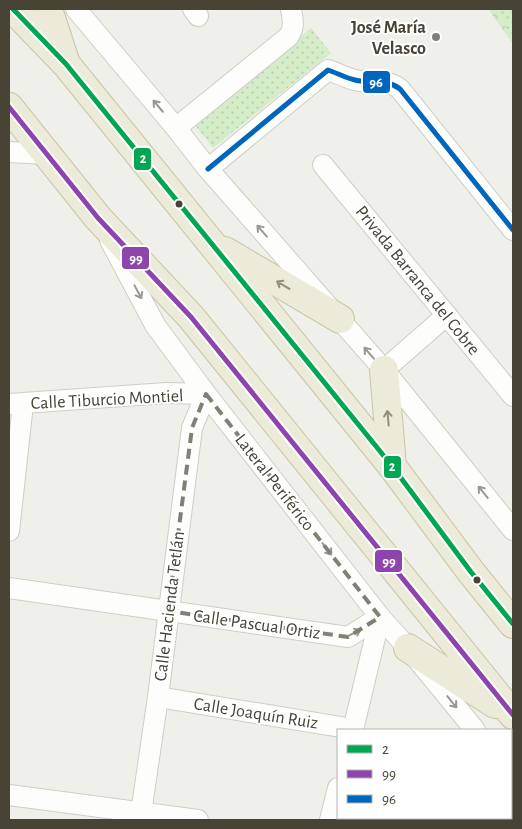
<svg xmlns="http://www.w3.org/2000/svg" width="522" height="829" font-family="'Alegreya Sans',sans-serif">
  <defs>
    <pattern id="forest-crowns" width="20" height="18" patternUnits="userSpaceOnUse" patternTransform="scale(1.25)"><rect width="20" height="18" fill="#d5ecc8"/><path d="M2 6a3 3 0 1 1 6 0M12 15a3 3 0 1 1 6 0" fill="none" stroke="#b8ccac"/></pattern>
    <pattern id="park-dots" width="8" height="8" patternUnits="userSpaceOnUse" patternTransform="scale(1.25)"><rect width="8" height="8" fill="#d5ecc8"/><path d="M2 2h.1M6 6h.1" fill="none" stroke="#b8ccac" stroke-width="1.8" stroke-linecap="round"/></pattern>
  </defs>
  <rect width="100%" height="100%" fill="#f0f0ea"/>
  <path fill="url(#forest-crowns)" d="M488 9H513V44Z"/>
  <g fill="url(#park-dots)">
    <path d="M498 9H513V45Z"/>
    <path d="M311 28 331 53 213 148 193 123Z"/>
  </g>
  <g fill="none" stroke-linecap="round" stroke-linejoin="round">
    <defs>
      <g id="minor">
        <path d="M76 9 176 128 208 169 384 370 513 530"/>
        <path d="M193 9 198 16"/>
        <path d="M176 128 288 37C295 28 293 20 291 9"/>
        <path d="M9 152 47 154"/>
        <path d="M323 165 513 396"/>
        <path d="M208 169 328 70C337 73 346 78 355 80 371 84 386 78 400 89L513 230"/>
        <path d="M110 240 155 325 206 394 380 617 408 648 475 730"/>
        <path d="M384 370 447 315"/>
        <path d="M9 404 166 393 206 394 192 428 158 697 140 820"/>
        <path d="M9 531 23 404"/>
        <path d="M9 588 348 637 380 617"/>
        <path d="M158 697 353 729"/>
        <path d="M353 730 380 617"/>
        <path d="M511 774 513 777"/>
        <path d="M9 795 198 820"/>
        <path d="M511 811 513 812"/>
        <path d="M330 820 338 788"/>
      </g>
      <g id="highway">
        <path d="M13 9 66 64 392 466 471 572 513 624"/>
        <path d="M48 9 64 58"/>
        <path d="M9 107 98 218 191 317 513 715"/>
        <path d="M225 251 340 319"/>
        <path d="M384 370 392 466"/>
        <path d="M408 648 495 704"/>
      </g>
    </defs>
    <use href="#minor" stroke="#cecec7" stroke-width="22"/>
    <use href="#highway" stroke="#c9c5a4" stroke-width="30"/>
    <use href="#minor" stroke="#fdfdfc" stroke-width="20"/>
    <use href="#highway" stroke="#ecead9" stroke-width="28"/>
    <defs>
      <path id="bus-1" d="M13 9 66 64 392 466 471 572 513 624"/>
      <path id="bus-2" d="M9 107 98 218 191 317 513 715"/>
      <path id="bus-3" d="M208 169 328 70C337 73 346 78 355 80 371 84 386 78 400 89L513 230"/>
    </defs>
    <use href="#bus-1" stroke="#fff" stroke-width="9"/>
    <use href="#bus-2" stroke="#fff" stroke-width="9"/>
    <use href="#bus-3" stroke="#fff" stroke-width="9"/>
    <use href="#bus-1" stroke="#00a651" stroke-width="5"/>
    <use href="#bus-2" stroke="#8e44ad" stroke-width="5"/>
    <use href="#bus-3" stroke="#0065bd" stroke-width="5"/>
  </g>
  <defs><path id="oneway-shaft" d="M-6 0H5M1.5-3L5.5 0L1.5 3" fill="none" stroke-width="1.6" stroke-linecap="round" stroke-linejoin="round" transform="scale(1.25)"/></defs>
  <g stroke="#99978f">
    <use href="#oneway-shaft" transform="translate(158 106) rotate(-130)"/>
    <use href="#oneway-shaft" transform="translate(262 231) rotate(-131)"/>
    <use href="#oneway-shaft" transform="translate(138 292) rotate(62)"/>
    <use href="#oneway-shaft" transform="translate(369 353) rotate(-131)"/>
    <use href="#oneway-shaft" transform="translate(483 492) rotate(-129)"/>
    <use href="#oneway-shaft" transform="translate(327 549) rotate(52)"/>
    <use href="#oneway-shaft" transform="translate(354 633) rotate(-26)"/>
    <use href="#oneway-shaft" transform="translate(452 702) rotate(51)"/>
  </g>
  <g stroke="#918f7f">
    <use href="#oneway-shaft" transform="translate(283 285) rotate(-149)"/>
    <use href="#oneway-shaft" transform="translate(388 418) rotate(-95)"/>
  </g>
  <path fill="none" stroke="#828074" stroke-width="4" stroke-dasharray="10 6" stroke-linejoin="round" d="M206 394 380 617 348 637 168 611 192 428Z"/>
  <circle fill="#828074" stroke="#fff" stroke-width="2" cx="436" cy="37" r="5"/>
  <g fill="#474435" stroke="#fff" stroke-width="2">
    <circle cx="179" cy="204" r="4.5"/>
    <circle cx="477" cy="580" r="4.5"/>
  </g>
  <g text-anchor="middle" stroke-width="4" stroke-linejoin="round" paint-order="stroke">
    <g font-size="18" font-weight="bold" fill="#474435" stroke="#fff" text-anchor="end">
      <text x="426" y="33">José María<tspan x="426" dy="21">Velasco</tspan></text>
    </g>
    <g font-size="18" fill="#474435" stroke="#fff">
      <text transform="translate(418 280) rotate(51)" y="6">Privada Barranca del Cobre</text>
      <text transform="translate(107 399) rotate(-3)" y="6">Calle Tiburcio Montiel</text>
      <text transform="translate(275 482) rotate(52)" y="6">Lateral Periférico</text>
      <text transform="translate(169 606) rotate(-83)" y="6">Calle Hacienda Tetlán</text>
      <text transform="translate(257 624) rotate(8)" y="6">Calle Pascual Ortiz</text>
      <text transform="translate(256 713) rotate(9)" y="6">Calle Joaquín Ruiz</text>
    </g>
  </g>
  <g stroke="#fff" stroke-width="2">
    <rect x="362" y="70" width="29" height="24" rx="5" fill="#0065bd"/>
    <rect x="133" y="147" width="19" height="24" rx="5" fill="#00a651"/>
    <rect x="121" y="246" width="29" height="24" rx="5" fill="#8e44ad"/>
    <rect x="383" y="455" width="19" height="24" rx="5" fill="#00a651"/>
    <rect x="374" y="549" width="29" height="24" rx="5" fill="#8e44ad"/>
  </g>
  <g font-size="14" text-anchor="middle" font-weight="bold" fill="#fff">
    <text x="376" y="87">96</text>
    <text x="143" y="163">2</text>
    <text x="136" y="263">99</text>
    <text x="392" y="471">2</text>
    <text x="389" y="566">99</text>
  </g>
  <rect width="522" height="829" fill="none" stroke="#474435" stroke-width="20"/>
  <rect x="337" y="729" width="175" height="90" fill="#ffffff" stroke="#b5b4ae"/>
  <rect x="347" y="745" width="25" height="8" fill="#00a651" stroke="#b5b4ae"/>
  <text x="382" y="754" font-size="15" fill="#474435">2</text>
  <rect x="347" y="770" width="25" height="8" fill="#8e44ad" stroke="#b5b4ae"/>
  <text x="382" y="779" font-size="15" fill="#474435">99</text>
  <rect x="347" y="795" width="25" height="8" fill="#0065bd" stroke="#b5b4ae"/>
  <text x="382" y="804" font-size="15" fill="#474435">96</text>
</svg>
